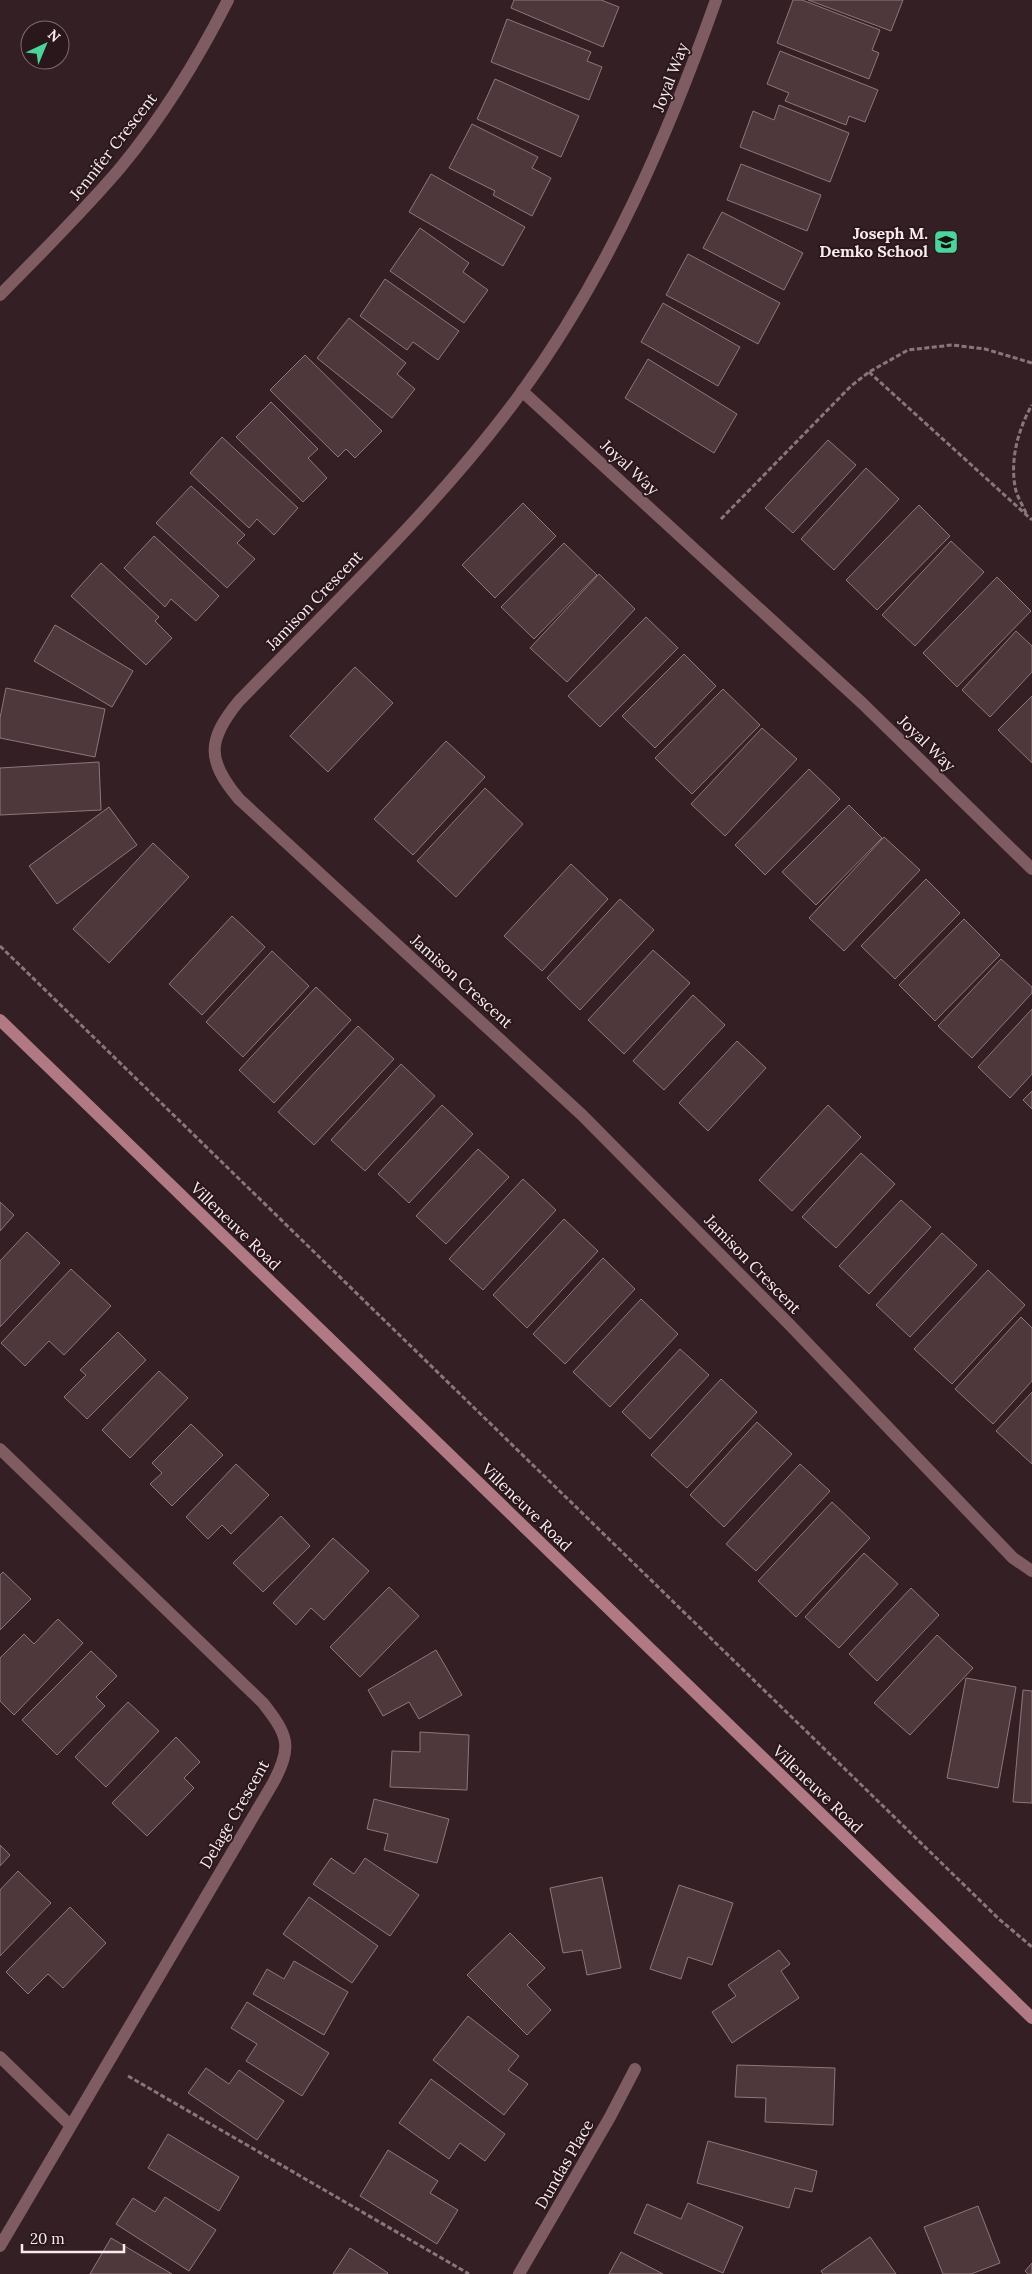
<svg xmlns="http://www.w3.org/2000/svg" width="1032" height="2274" font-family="Lora,serif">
  <rect width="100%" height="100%" fill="#342024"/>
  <g fill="#4e383c" stroke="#8f767a">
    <path d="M514 0H601L619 7 603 47 511 8Z"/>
    <path d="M793 0H802L880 30 872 50 879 53 869 79 777 43Z"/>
    <path d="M808 0H903L891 31Z"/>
    <path d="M507 19 591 52 587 61 602 67 589 100 491 62Z"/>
    <path d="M780 51 878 90 865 122 849 116 846 125 785 101 789 93 767 84Z"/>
    <path d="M495 79 579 116 561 157 477 119Z"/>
    <path d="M779 105 849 133 830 182 740 147 753 111 774 120Z"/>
    <path d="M472 124 538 157 532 168 551 178 532 216 493 195 495 191 449 168Z"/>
    <path d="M741 164 821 195 807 231 727 200Z"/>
    <path d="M431 174 525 227 503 266 409 212Z"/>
    <path d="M722 212 803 253 784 290 703 248Z"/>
    <path d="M420 228 469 263 463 272 488 290 464 323 390 271Z"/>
    <path d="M688 254 780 303 758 344 666 295Z"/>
    <path d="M385 279 459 331 438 360 413 342 407 350 360 316Z"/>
    <path d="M663 303 740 347 718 386 641 342Z"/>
    <path d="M349 318 406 363 397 374 415 389 392 418 317 358Z"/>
    <path d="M305 355 382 431 355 458 346 449 338 457 270 390Z"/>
    <path d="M648 359 737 414 714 453 625 398Z"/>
    <path d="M271 402 318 449 308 458 327 478 303 502 236 437Z"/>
    <path d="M222 437 298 508 274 535 257 519 249 528 190 473Z"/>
    <path d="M828 440 856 465 793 533 765 508Z"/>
    <path d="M866 468 899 499 834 570 801 539Z"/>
    <path d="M191 486 245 535 237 543 255 559 227 588 156 523Z"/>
    <path d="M523 503 556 536 495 598 462 565Z"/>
    <path d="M919 505 950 536 877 610 846 580Z"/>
    <path d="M154 536 219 596 196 621 171 599 165 607 124 568Z"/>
    <path d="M951 541 984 572 915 646 882 615Z"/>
    <path d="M564 543 597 575 534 639 501 607Z"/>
    <path d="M101 563 159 617 155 621 172 638 146 665 71 596Z"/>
    <path d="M599 574 635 609 567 682 530 648Z"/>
    <path d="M997 577 1031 611 957 687 923 653Z"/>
    <path d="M646 617 678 648 600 727 568 696Z"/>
    <path d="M55 625 133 671 112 707 34 661Z"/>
    <path d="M1016 631 1032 646V672L990 717 962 690Z"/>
    <path d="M684 654 716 686 655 748 622 716Z"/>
    <path d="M355 667 393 703 328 772 290 736Z"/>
    <path d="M6 688 105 709 95 757 0 738V718Z"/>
    <path d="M723 689 760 725 692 794 655 758Z"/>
    <path d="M1032 696V763L998 730Z"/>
    <path d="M762 728 797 759 725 836 691 804Z"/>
    <path d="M446 741 485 777 413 855 374 819Z"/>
    <path d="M99 762 101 810 0 815V768Z"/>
    <path d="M809 769 840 799 765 875 735 845Z"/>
    <path d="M485 788 523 824 456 897 417 861Z"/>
    <path d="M849 805 882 838 816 905 782 872Z"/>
    <path d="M109 807 137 845 57 904 29 866Z"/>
    <path d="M884 837 920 870 844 951 809 918Z"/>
    <path d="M153 843 189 877 109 963 73 929Z"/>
    <path d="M571 864 608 899 542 971 504 936Z"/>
    <path d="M926 879 960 913 895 979 861 946Z"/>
    <path d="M620 899 654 930 580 1010 547 978Z"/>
    <path d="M232 916 265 947 202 1015 169 984Z"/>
    <path d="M964 919 1000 955 935 1021 899 985Z"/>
    <path d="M653 950 690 983 624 1054 588 1020Z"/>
    <path d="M272 951 309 986 243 1057 206 1022Z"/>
    <path d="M1001 959 1032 987V993L972 1058 938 1026Z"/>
    <path d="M316 987 351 1020 274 1103 239 1070Z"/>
    <path d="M693 995 725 1025 664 1090 633 1061Z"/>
    <path d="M1032 1009V1074L1010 1098 978 1067Z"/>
    <path d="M358 1026 394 1059 314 1145 278 1112Z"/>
    <path d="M737 1041 766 1068 708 1131 679 1103Z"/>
    <path d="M401 1064 435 1096 365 1171 331 1140Z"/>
    <path d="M1032 1091V1109L1023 1100Z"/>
    <path d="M442 1105 473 1134 409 1203 378 1174Z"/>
    <path d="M828 1105 861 1137 792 1211 759 1180Z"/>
    <path d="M478 1149 509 1177 446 1244 416 1216Z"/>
    <path d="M861 1153 895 1184 836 1248 802 1217Z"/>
    <path d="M523 1179 556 1210 483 1290 449 1259Z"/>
    <path d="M901 1200 931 1227 869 1294 839 1266Z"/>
    <path d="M0 1202 14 1215 0 1231Z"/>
    <path d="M564 1219 598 1251 527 1328 493 1295Z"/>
    <path d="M27 1232 60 1263 0 1327V1261Z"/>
    <path d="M942 1233 977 1265 910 1337 876 1305Z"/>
    <path d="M603 1258 635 1289 565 1364 533 1334Z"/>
    <path d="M71 1269 111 1306 64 1355 49 1341 25 1366 1 1343Z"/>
    <path d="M988 1270 1025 1305 952 1384 914 1349Z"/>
    <path d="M641 1299 678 1334 610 1407 573 1372Z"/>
    <path d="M1021 1317 1032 1328V1381L993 1424 955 1389Z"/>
    <path d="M118 1332 146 1360 87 1419 64 1397 86 1375 80 1370Z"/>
    <path d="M680 1349 709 1375 650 1439 622 1412Z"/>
    <path d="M159 1371 188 1398 130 1458 102 1430Z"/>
    <path d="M721 1379 757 1412 687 1488 651 1455Z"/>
    <path d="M1032 1392V1464L996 1431Z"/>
    <path d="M757 1422 792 1454 724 1527 690 1495Z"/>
    <path d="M191 1424 223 1455 172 1506 150 1484 162 1473 152 1463Z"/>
    <path d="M236 1464 269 1495 231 1534 222 1525 208 1539 186 1517Z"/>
    <path d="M800 1464 830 1491 756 1571 726 1544Z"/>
    <path d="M832 1502 870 1538 796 1617 758 1581Z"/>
    <path d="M281 1516 310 1546 263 1592 233 1563Z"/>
    <path d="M333 1538 369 1571 324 1620 311 1608 296 1625 273 1603Z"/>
    <path d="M864 1553 898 1584 839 1648 805 1617Z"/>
    <path d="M3 1572 31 1599 0 1630V1575Z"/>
    <path d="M389 1587 419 1616 360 1677 330 1647Z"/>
    <path d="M911 1588 939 1615 877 1681 849 1654Z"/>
    <path d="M58 1619 83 1643 14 1715 0 1701V1658L24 1634 34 1644Z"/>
    <path d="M937 1635 973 1668 910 1735 874 1703Z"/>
    <path d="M436 1650 462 1695 419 1719 409 1702 383 1716 368 1690Z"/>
    <path d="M91 1651 117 1676 96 1697 105 1706 57 1755 22 1720Z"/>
    <path d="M966 1678 1016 1687 998 1788 947 1778Z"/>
    <path d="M1023 1690 1032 1691V1803L1013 1802Z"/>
    <path d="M128 1702 159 1731 106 1787 75 1757Z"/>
    <path d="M420 1732 469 1735 467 1790 390 1787 392 1751 420 1752Z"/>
    <path d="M176 1737 200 1762 184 1778 194 1788 147 1836 112 1803Z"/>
    <path d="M374 1799 449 1819 437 1863 384 1850 388 1834 367 1829Z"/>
    <path d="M0 1845 10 1855 0 1866Z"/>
    <path d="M331 1858 354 1874 365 1858 419 1895 390 1936 313 1884Z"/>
    <path d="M18 1871 51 1903 0 1956V1890Z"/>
    <path d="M602 1877 621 1968 587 1975 582 1950 563 1953 550 1888Z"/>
    <path d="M679 1885 733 1903 712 1965 688 1957 681 1979 650 1969Z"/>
    <path d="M309 1897 378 1946 352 1983 283 1934Z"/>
    <path d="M70 1907 106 1943 63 1988 48 1974 28 1994 6 1972Z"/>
    <path d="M510 1933 545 1968 527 1985 551 2010 527 2035 467 1975Z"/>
    <path d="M779 1950 790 1964 781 1971 799 1998 732 2043 712 2012 736 1996 728 1985Z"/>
    <path d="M294 1961 348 1992 324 2035 253 1994 267 1969 284 1979Z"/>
    <path d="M247 2002 329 2053 302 2096 246 2061 257 2044 231 2028Z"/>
    <path d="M468 2016 519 2056 508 2070 528 2084 504 2115 433 2060Z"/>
    <path d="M737 2065 835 2068 833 2125 765 2122 766 2098 735 2097Z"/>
    <path d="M206 2068 229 2084 239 2070 284 2101 257 2140 188 2093Z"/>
    <path d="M431 2079 505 2134 485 2161 460 2143 449 2159 399 2123Z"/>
    <path d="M168 2134 239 2177 219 2211 148 2168Z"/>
    <path d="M708 2141 817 2171 812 2192 795 2188 789 2208 697 2183Z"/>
    <path d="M388 2150 438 2181 430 2193 458 2210 437 2244 360 2196Z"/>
    <path d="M165 2197 216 2230 189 2271 116 2224 133 2198 155 2212Z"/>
    <path d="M688 2203 743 2227 723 2273 634 2233 647 2204 681 2219Z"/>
    <path d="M978 2206 1000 2263 971 2274H943L924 2227Z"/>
    <path d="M870 2237 896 2274H823L821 2271Z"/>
    <path d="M111 2238 172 2274H90Z"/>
    <path d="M350 2248 388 2273 387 2274H333Z"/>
    <path d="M621 2252 663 2274H609Z"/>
    <path d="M1032 2263V2274H1028L1025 2271Z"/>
  </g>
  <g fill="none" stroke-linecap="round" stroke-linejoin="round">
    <g stroke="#88777a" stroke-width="3" stroke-dasharray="5 2.5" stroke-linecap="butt">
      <path d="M869 372 1032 520"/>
      <path d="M1026 513C1023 506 1018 498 1016 491 1009 462 1018 429 1032 405"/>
      <path d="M721 519 851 386 869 372 908 350 952 345 985 349 1032 363"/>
      <path d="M0 946 999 1919 1032 1947"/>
      <path d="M128 2076 469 2274"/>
    </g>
    <g stroke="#7f5c62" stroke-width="12">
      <path d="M716 0C667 138 608 274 521 393 440 504 335 602 239 701 207 740 206 760 239 799L582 1115 790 1325 1013 1558 1032 1571"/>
      <path d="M0 295C41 253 83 212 121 167 163 116 198 59 228 0"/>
      <path d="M522 391 862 703 1032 869"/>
      <path d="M0 1449 263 1703C288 1735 293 1746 273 1783L0 2246"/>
      <path d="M0 2057 70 2125"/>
      <path d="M519 2274 610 2117 635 2069"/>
    </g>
    <path stroke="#b17984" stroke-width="12" d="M0 1020 1032 2018"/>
  </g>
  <defs>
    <symbol id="school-square" viewBox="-11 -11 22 22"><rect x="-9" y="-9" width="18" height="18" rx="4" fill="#4bd49b" stroke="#2a171b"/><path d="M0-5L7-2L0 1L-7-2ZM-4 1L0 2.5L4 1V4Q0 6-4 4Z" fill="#111"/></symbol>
  </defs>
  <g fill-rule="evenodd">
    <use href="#school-square" x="932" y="228" width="28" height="28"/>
  </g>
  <g text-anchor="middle" stroke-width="4" stroke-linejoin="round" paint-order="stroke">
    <g font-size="16" fill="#faecee" stroke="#2a171b">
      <text transform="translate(670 77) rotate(-69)" y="6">Joyal Way</text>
      <text transform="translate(113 146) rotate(-52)" y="6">Jennifer Crescent</text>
      <text transform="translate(630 467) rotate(43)" y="6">Joyal Way</text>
      <text transform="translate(314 600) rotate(-46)" y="6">Jamison Crescent</text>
      <text transform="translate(927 743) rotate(44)" y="6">Joyal Way</text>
      <text transform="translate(462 981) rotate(42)" y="6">Jamison Crescent</text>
      <text transform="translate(236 1226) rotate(44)" y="6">Villeneuve Road</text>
      <text transform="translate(753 1264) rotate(46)" y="6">Jamison Crescent</text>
      <text transform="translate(527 1507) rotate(44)" y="6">Villeneuve Road</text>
      <text transform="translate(818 1789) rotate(44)" y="6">Villeneuve Road</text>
      <text transform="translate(234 1814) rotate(-60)" y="6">Delage Crescent</text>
      <text transform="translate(564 2164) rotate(-60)" y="6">Dundas Place</text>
    </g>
    <g font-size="16" font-weight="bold" fill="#faecee" stroke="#2a171b" text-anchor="end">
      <text x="928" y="239">Joseph M.<tspan x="928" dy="18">Demko School</tspan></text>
    </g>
  </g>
  <g transform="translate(45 45) rotate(44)"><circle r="24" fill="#2a171b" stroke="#7d6c6f"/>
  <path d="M0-4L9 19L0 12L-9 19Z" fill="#4bd49b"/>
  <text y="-8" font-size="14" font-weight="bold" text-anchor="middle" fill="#faecee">N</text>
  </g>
  <path d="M22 2244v8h102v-8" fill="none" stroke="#faecee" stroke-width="2.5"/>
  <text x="30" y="2244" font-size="15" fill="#faecee" stroke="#2a171b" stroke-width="4" paint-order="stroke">20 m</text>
</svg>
